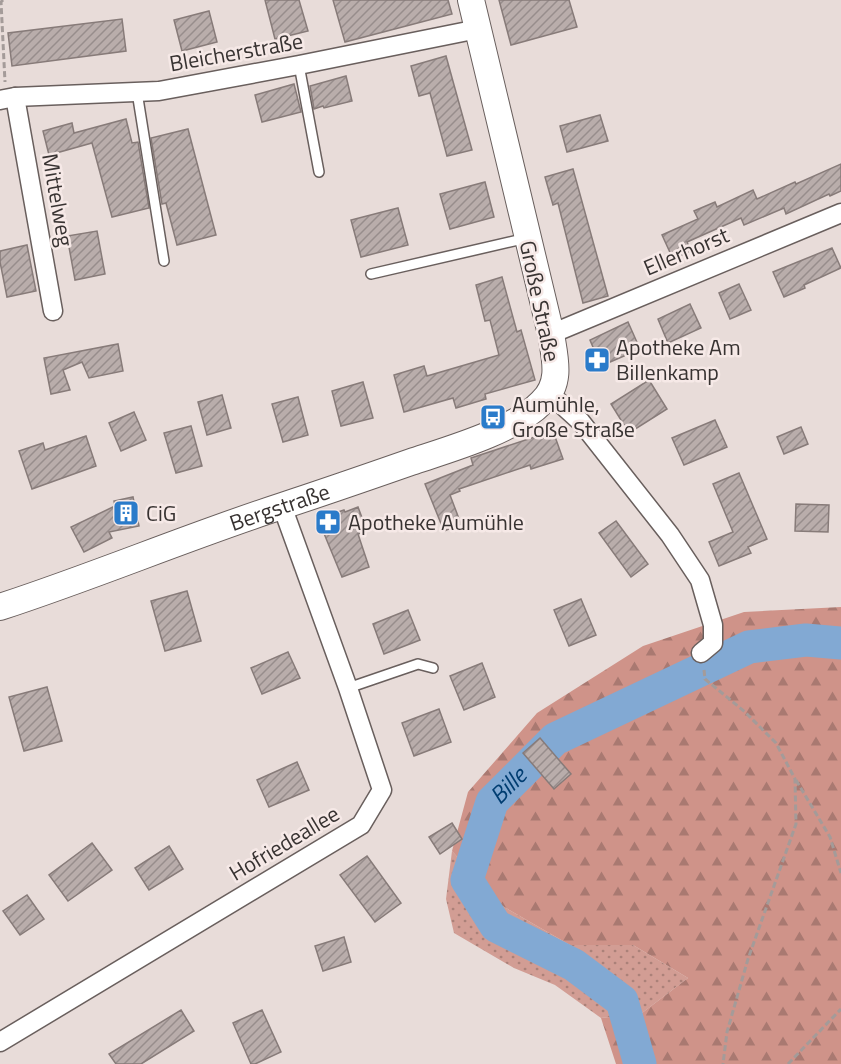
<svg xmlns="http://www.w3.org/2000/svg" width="841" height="1064" font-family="'Titillium Web',sans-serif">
  <defs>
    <pattern id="grass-dots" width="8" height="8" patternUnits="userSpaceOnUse" patternTransform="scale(1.5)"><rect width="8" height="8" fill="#d29d94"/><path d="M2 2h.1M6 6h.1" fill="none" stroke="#ab8179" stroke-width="1.8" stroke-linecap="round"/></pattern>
    <pattern id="forest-firs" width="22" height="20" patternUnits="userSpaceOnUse" patternTransform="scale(1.5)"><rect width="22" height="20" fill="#cf9389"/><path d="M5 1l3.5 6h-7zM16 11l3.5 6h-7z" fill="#a97971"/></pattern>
    <pattern id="building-hatch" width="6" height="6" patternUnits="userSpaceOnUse" patternTransform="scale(1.5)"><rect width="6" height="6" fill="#b9adab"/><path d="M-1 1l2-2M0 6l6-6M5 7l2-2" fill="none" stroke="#978d8c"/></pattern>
  </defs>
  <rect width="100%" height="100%" fill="#e8dcd9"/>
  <path fill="url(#grass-dots)" d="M452 851 499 904 570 945H633L688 978 642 1013 601 1018 555 985 514 968 454 933 446 899Z"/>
  <path fill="url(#forest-firs)" d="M841 607V1064H616L601 1018 642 1013 688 978 633 945H570L499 904 452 851 468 792 537 713 643 646 744 612Z"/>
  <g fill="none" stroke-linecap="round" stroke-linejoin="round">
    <path stroke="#82a9d3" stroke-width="33" id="s1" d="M640 1064 622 1001 574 965 496 926 467 880 492 802 555 739 749 647 806 640 841 643"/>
  </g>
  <g fill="url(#building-hatch)" stroke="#877b79" stroke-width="1.5">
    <path d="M265 0H299L308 31 275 39Z"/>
    <path d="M333 0H448L452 14 345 42Z"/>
    <path d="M499 0H569L577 27 511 45Z"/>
    <path d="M209 11 217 42 182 51 174 20Z"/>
    <path d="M122 19 126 51 12 66 8 33Z"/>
    <path d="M446 56 472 150 447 156 430 93 419 96 411 66Z"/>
    <path d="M346 76 352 101 324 108 323 106 314 109 310 86Z"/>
    <path d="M294 84 301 112 262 122 255 95Z"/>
    <path d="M600 115 608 141 567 152 560 126Z"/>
    <path d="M126 119 132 143 138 142 149 208 112 217 92 143 49 155 43 131 72 123 74 133Z"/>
    <path d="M188 129 216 235 177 245 166 203 162 204 151 138Z"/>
    <path d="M841 164V191L830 196 829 194 786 214 784 208 744 225 741 218 687 242 691 251 673 259 662 235 698 219 694 211 715 202 717 207 753 190 757 199 795 182 796 184Z"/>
    <path d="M573 169 608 296 583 303 558 203 553 205 545 177Z"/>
    <path d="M485 182 494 217 450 229 440 194Z"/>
    <path d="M398 208 408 245 361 257 351 220Z"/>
    <path d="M97 231 105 274 75 280 67 236Z"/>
    <path d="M27 245 36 291 7 297 0 262V251Z"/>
    <path d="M832 248 841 268 804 285 805 288 784 297 773 272Z"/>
    <path d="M502 277 517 332 521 330 535 380 485 394 486 399 456 408 453 398 404 412 394 375 424 366 427 376 499 355 490 320 485 321 476 285Z"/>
    <path d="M739 284 751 310 730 319 719 293Z"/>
    <path d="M690 304 701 328 668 343 658 319Z"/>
    <path d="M628 322 640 349 601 366 590 340Z"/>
    <path d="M118 344 123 371 89 378 82 362 63 370 70 390 51 394 44 358Z"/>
    <path d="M649 380 667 409 629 433 611 404Z"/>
    <path d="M363 382 373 418 341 426 332 391Z"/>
    <path d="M222 395 231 428 207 435 198 402Z"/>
    <path d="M298 397 308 435 283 442 272 404Z"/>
    <path d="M134 412 146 440 121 451 109 423Z"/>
    <path d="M715 420 727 447 684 465 672 438Z"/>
    <path d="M191 426 202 466 176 473 164 433Z"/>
    <path d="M801 427 808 444 784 454 777 437Z"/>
    <path d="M553 431 563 459 531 469 530 465 459 489 460 491 450 495 461 524 444 531 425 484 473 465 471 458Z"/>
    <path d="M86 436 96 466 32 489 19 451 43 443 45 450Z"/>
    <path d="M739 473 767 539 748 547 751 553 719 566 709 542 733 532 713 484Z"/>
    <path d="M133 497 139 526 109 532 112 538 84 552 71 527 115 506 114 501Z"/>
    <path d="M796 504 829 505 828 532 795 531Z"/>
    <path d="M358 507 367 531 358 534 369 567 342 577 318 519 344 510 345 512Z"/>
    <path d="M616 521 648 564 631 577 599 533Z"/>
    <path d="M187 591 201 641 165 651 151 601Z"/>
    <path d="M581 599 596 635 569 646 554 610Z"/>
    <path d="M408 610 420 640 384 654 373 624Z"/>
    <path d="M288 652 300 678 262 694 251 668Z"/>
    <path d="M482 663 495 697 464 710 450 676Z"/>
    <path d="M47 687 62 741 24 751 9 697Z"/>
    <path d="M439 709 451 742 414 756 402 723Z"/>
    <path d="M540 738 571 774 554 789 523 753Z"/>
    <path d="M297 762 309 790 269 807 257 780Z"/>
    <path d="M452 823 462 839 440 854 429 837Z"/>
    <path d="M92 843 112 870 68 901 49 875Z"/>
    <path d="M169 846 183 869 149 890 135 868Z"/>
    <path d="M367 856 401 903 375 922 340 875Z"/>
    <path d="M27 895 44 919 20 935 3 911Z"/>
    <path d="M344 937 351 962 323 971 315 946Z"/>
    <path d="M181 1010 194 1031 141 1064H116L109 1054Z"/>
    <path d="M262 1010 281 1052 255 1064H251L233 1023Z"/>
  </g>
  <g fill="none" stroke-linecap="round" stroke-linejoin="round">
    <defs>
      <g id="lane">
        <path d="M299 65 319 172"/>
        <path d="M137 92 164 261"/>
        <path d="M371 274 527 238"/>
        <path d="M348 688 418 664 433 668"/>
      </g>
      <g id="street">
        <path d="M15 97 53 311"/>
        <path d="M0 100 15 97 159 91 299 65 478 29"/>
        <path d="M551 334 841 213"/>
        <path d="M549 393 581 422 670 535 700 580 713 625V643L701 653"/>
        <path d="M0 1042 361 825 382 790 348 688 282 506"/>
      </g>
      <g id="secondary">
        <path id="s2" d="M0 607C95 576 187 537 282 506 325 492 368 477 411 462 450 449 514 431 542 402 562 383 555 359 551 334L471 0"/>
      </g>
    </defs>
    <use href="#lane" stroke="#695f5d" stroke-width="12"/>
    <use href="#street" stroke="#695f5d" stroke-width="21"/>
    <use href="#secondary" stroke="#695f5d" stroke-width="28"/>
    <g stroke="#a49b99" stroke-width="3" stroke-dasharray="6 3" stroke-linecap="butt">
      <path d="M3 0 1 2 5 82"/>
      <path d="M704 670 705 679 745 712 776 743 795 779 796 824 748 959 727 1032 723 1064"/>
      <path d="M796 780 830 837 841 873"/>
      <path d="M788 1064 841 1009"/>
    </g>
    <use href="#lane" stroke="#fff" stroke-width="9"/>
    <use href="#street" stroke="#fff" stroke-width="18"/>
    <use href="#secondary" stroke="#fff" stroke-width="26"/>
  </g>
  <defs>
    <symbol id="pharmacy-square" viewBox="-11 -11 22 22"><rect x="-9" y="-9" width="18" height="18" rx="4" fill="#2a7bca" stroke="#f6e9e7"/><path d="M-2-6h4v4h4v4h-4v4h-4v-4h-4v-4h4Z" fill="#fff"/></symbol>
    <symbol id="bus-square" viewBox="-11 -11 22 22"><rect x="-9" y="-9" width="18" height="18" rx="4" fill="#2a7bca" stroke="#f6e9e7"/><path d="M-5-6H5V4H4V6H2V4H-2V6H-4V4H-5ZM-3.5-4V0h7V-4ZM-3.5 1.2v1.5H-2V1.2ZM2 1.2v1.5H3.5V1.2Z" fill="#fff"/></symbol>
    <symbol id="building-square" viewBox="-11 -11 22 22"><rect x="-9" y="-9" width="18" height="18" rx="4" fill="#2a7bca" stroke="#f6e9e7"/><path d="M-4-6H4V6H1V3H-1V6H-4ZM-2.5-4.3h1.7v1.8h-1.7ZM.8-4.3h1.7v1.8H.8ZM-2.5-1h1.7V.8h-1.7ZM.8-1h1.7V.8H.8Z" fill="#fff"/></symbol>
  </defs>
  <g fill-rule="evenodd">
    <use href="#pharmacy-square" x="582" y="345" width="30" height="30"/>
    <use href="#bus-square" x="478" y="402" width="30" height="30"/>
    <use href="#building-square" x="111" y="498" width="30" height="30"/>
    <use href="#pharmacy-square" x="313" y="507" width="30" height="30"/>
  </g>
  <g text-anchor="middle" stroke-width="5" stroke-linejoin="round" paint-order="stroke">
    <g font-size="22" fill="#383332" stroke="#f6e9e7">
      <text transform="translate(236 52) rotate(-10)" y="8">Bleicherstraße</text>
      <text transform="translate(58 200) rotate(80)" y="8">Mittelweg</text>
      <text transform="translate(686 251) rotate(-23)" y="8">Ellerhorst</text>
      <text transform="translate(540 301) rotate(78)" y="8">Große Straße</text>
      <text dy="8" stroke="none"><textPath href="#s2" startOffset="297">Bergstraße</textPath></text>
      <text transform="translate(284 843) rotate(-31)" y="8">Hofriedeallee</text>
    </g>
    <g font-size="22" fill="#383332" stroke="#f6e9e7" text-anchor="start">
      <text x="616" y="355">Apotheke Am<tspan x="616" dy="25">Billenkamp</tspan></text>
      <text x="512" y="412">Aumühle,<tspan x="512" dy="25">Große Straße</tspan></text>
      <text x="146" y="521">CiG</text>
      <text x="348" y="530">Apotheke Aumühle</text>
    </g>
    <g font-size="24" font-style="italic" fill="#003d71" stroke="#f6e9e7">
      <text dy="8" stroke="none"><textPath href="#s1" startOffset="372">Bille</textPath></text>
    </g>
  </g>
</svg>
